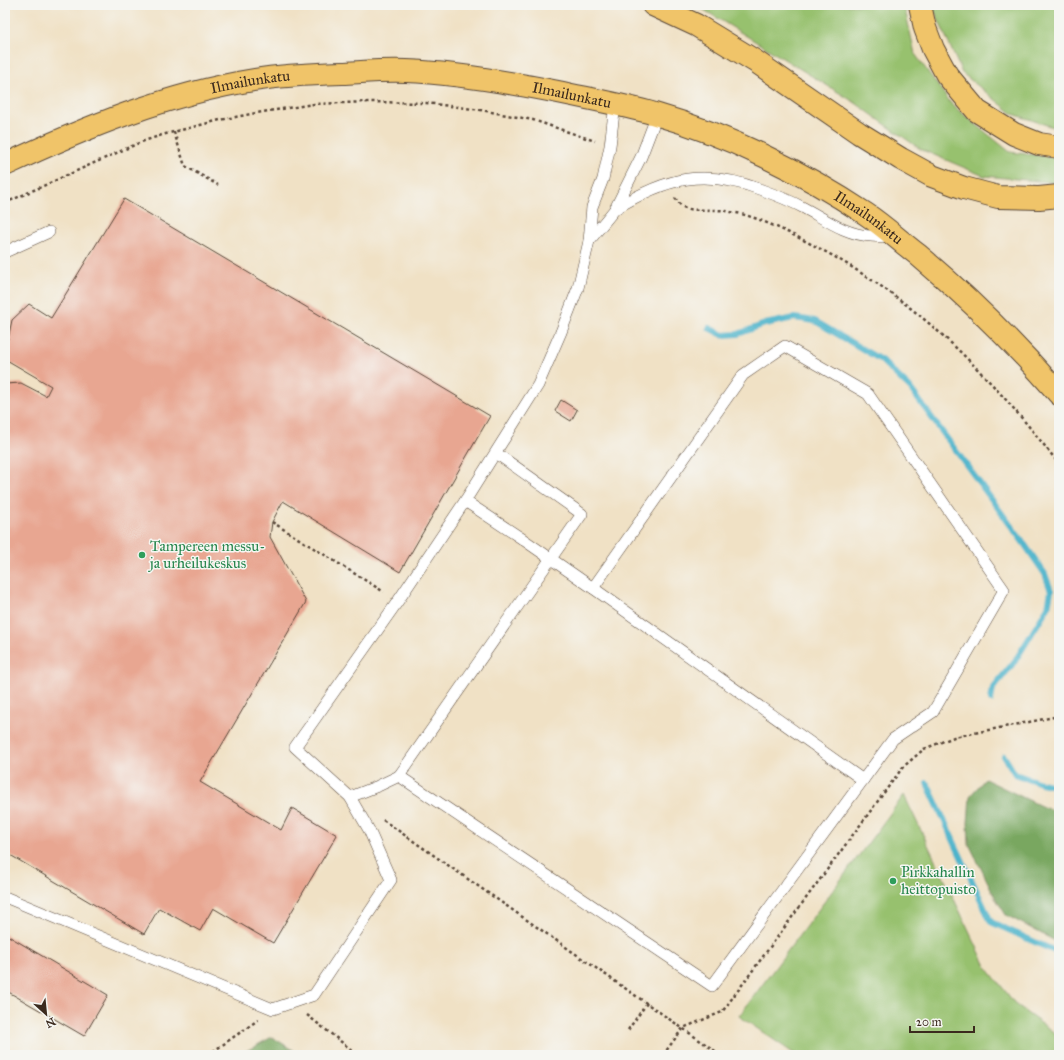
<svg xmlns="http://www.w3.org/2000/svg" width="1064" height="1060" font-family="'IM FELL Great Primer',serif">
  <rect width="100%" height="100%" fill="#f6f6f2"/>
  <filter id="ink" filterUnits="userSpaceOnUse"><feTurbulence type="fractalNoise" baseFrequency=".025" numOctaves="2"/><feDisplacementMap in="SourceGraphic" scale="8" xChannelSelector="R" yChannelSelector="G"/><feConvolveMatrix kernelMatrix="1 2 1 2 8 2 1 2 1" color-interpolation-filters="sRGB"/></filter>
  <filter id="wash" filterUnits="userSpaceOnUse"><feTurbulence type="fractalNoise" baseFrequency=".012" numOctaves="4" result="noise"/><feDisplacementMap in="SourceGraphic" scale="16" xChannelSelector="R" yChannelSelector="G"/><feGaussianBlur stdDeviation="0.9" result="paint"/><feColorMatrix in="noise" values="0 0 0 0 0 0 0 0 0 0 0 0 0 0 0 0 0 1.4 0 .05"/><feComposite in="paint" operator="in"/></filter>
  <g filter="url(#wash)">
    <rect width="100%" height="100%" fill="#f0e1c5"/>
    <g fill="#97c16e" stroke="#697646">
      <path d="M696 5H904L915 54 952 105 1010 152 1059 158V183L984 176 920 149 854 102Z"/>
      <path d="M933 5H1059V129L1013 114 962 73 934 10Z"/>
      <path d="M904 795 987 968 1017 1006 1059 1036V1055H796L739 1016Z"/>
    </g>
    <g fill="#79a761" stroke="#5a6840">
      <path d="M985 779 1043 807 1059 812V943L1006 915 996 899 969 844 968 823 970 796Z"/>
      <path d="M272 1037 301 1055H239Z"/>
    </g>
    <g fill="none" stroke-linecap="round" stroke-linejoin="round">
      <g stroke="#4db4cb" stroke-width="6">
        <path d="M709 328 723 335 738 334 765 324 794 318 815 321 881 360 910 388 1025 545 1045 574 1051 591 1048 607 1015 661 993 688 991 700"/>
        <path d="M1004 756 1015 774 1041 783 1059 787"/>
        <path d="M927 783 991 922 1059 953"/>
      </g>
    </g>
    <g id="blocks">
      <g fill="#e8a691">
        <path d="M124 199 490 416 400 572 283 501 272 522 270 537 306 602 200 782 281 830 292 808 337 835 273 943 213 908 200 931 159 908 144 934 5 852V384L21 383 46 396 51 386 5 359V337L8 339 12 320 29 304 51 318Z"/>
        <path d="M561 400 577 410 571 421 555 411Z"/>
        <path d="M5 934 108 995 84 1036 5 990Z"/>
      </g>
    </g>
  </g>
  <g filter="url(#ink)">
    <use href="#blocks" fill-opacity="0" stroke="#564537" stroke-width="1"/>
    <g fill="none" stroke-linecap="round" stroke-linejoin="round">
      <defs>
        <g id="service">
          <path d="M615 209C667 177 704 168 762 190 776 195 791 201 804 208 825 219 846 235 871 236 878 237 885 236 892 236"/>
          <path d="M589 241 615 209 641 157 657 115"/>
          <path d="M5 252 49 232"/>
          <path d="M593 588 863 780"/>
          <path d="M399 776 582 514 496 453"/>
          <path d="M350 797 378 786 399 776 712 986 893 739 933 712 1004 590 868 394 785 346 743 375 593 588 521 538 465 501"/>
          <path d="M5 897 273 1009 314 995 391 880 369 830 350 797 295 747 398 601 465 501 538 385 561 332 578 288 589 241 592 207 603 179 610 146 615 104"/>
        </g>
        <g id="primary">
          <path id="s1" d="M5 165C84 128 167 94 254 80 283 75 312 74 342 73 363 72 385 70 406 71 457 73 508 82 558 92 590 99 623 105 655 114 728 135 803 172 866 214 884 226 900 241 917 254 968 297 1015 344 1059 394"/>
        </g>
        <g id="motorway">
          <path d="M653 5 696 25 755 61 859 133 901 159 932 176 964 188 998 197 1039 198 1059 196"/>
          <path d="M920 5 925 28 933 49 947 75 977 111 1014 134 1039 144 1059 147"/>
        </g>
      </defs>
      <use href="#service" stroke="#564537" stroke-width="12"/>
      <use href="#primary" stroke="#564537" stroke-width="24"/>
      <use href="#motorway" stroke="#564537" stroke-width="24"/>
      <g stroke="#564537" stroke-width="2.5" stroke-dasharray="3 3" stroke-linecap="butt">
        <path d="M174 132 185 166 218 185"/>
        <path d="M675 198C678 202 681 207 686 208 694 211 702 209 710 210 717 210 724 210 731 212 751 215 770 224 787 232 814 245 840 259 864 275 941 324 1003 392 1059 464"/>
        <path d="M5 203 141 142 162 135 220 120 256 113 314 104 370 102 426 103 481 110 533 120 595 141"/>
        <path d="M272 522 384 592"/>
        <path d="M383 820 721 1055"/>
        <path d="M307 1015 358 1055"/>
        <path d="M628 1030 647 1003"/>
        <path d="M208 1055 258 1020"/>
        <path d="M663 1055 683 1028 722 1012 903 767 924 749 954 737 1059 716"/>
      </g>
      <use href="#service" stroke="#fff" stroke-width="11"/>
      <use href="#primary" stroke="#f0c469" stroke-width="22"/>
      <use href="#motorway" stroke="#f0c469" stroke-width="22"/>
    </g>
  </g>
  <g fill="#2e9e5b" stroke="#f6f6f2" stroke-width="1.5">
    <circle cx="142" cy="555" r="4"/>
    <circle cx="893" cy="881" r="4"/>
  </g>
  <g text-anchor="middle" stroke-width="3" stroke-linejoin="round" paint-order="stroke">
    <g font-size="15" fill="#3b2a1e" stroke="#f6f6f2">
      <text dy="5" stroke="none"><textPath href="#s1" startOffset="260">Ilmailunkatu</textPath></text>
      <text dy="5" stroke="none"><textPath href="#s1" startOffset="584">Ilmailunkatu</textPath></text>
      <text dy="5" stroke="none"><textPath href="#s1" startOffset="908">Ilmailunkatu</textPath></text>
    </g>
    <g font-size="15" fill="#27864d" stroke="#f6f6f2" text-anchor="start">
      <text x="150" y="551">Tampereen messu-<tspan x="150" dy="17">ja urheilukeskus</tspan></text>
      <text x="901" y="877">Pirkkahallin<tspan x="901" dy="17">heittopuisto</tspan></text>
    </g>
  </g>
  <rect width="1064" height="1060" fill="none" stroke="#f6f6f2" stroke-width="20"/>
  <g transform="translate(46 1014) rotate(153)" stroke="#f6f6f2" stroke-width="3" paint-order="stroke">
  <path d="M0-3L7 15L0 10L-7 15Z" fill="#3b2a1e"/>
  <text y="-6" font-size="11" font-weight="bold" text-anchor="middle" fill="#3b2a1e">N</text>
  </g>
  <path d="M910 1026v6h64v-6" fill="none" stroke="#3b2a1e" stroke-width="2"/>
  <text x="916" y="1026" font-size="12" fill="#3b2a1e" stroke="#f6f6f2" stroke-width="3" paint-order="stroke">20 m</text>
</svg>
